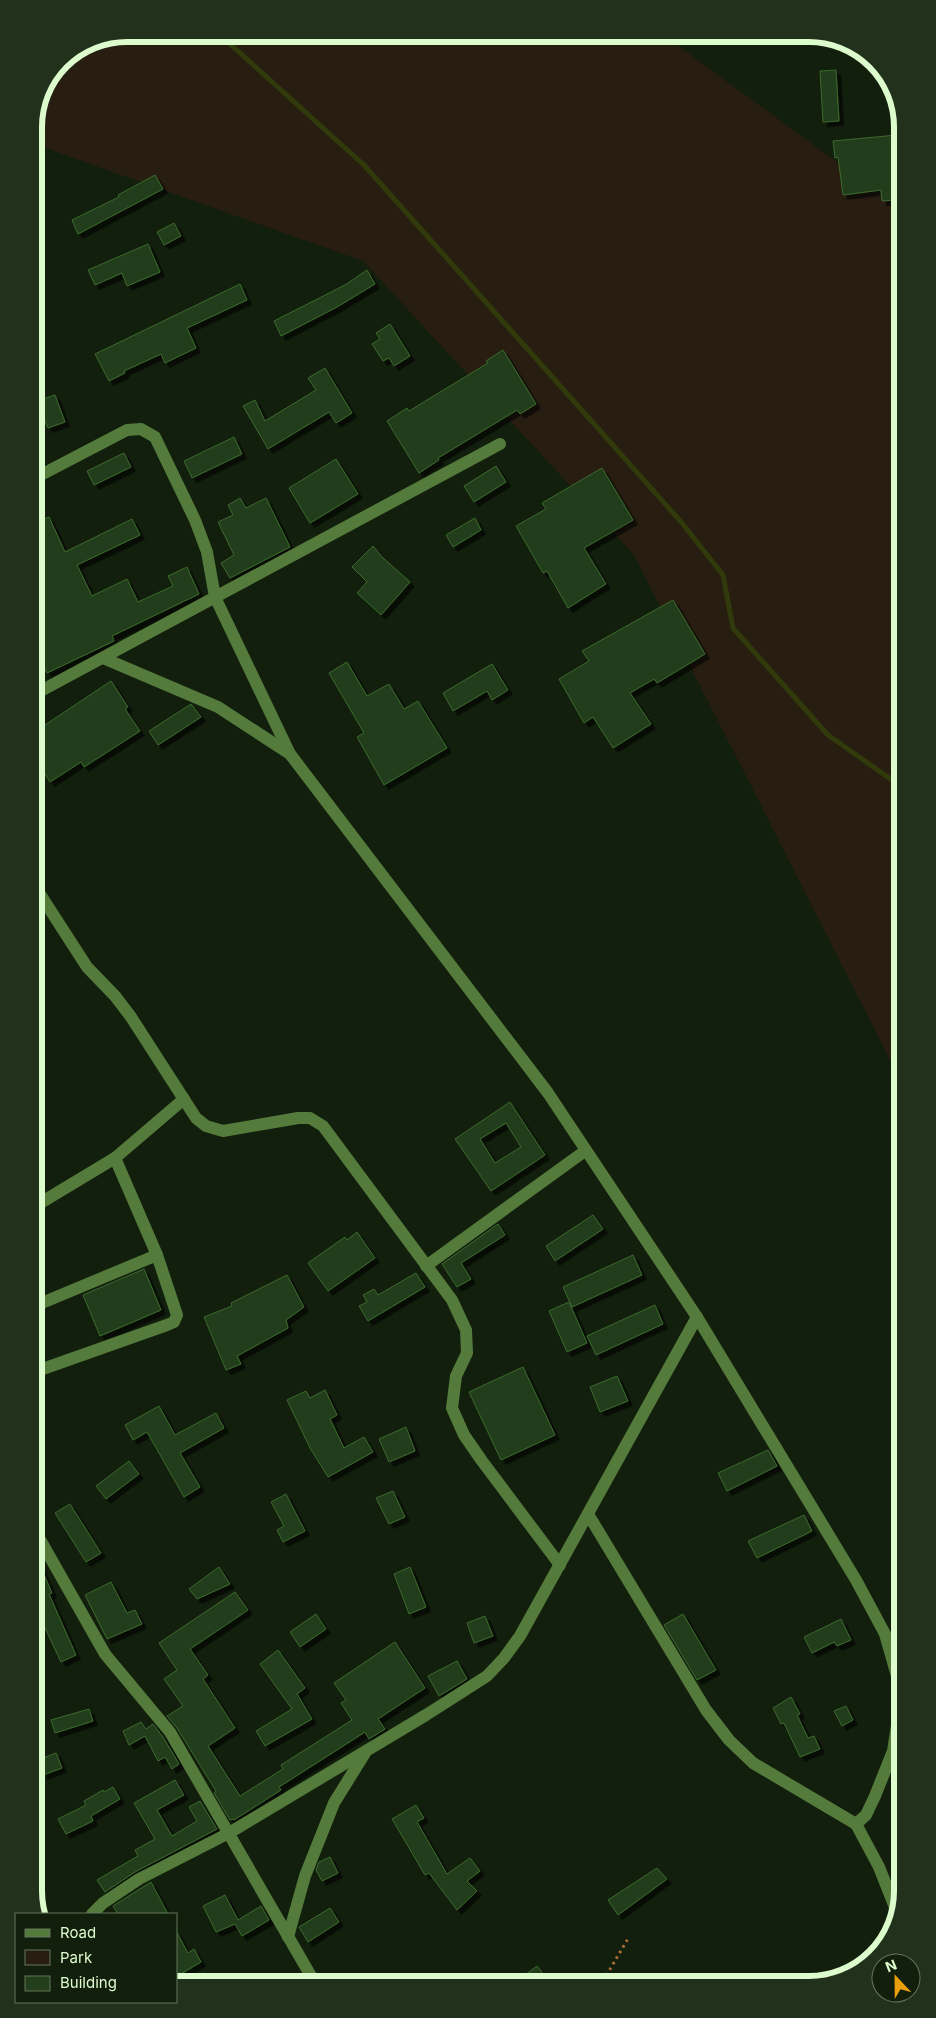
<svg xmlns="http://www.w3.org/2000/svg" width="936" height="2018" font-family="Inter,sans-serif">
  <defs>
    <filter id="shadow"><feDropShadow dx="4.5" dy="4.5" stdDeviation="0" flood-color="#0009"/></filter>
  </defs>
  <rect width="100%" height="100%" fill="#121f0d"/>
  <path fill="#281d11" d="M128 34H662L897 206 900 1062H891L634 555 363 261 34 144V122L61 61 92 41Z"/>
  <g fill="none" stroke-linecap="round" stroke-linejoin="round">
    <path stroke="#303a0b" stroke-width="5" d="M219 34 364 165 682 523 723 575 733 628 828 735 899 785"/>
  </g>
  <g fill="#233e1a" stroke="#3c692e" fill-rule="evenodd" filter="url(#shadow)">
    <path d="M836 70 839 121 823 122 820 71Z"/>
    <path d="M897 135V200L882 201 881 190 843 195 838 157 835 158 833 141Z"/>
    <path d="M155 175 163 189 78 234 72 220 119 197 118 195Z"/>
    <path d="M174 223 181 236 164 245 157 232Z"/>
    <path d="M148 244 160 272 127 286 122 273 95 285 88 270Z"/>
    <path d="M367 270 375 284 337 307 281 336 274 321 345 285Z"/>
    <path d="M240 284 247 300 187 328 196 348 165 363 161 354 124 371 125 373 109 381 95 354Z"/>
    <path d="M390 324 410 356 394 366 389 358 383 361 372 344 380 339 376 333Z"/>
    <path d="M503 350 536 404 520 414 517 410 438 458 439 460 419 473 387 421 407 408 409 411 488 363 486 361Z"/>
    <path d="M325 368 352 413 336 423 329 412 268 449 243 406 255 400 265 421 316 390 308 378Z"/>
    <path d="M55 395 65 422 48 428 37 401Z"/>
    <path d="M234 437 242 454 192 478 184 461Z"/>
    <path d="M124 453 131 467 94 485 87 471Z"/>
    <path d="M336 459 358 494 310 523 289 488Z"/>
    <path d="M496 466 506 482 474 502 464 486Z"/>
    <path d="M602 468 633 520 584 548 606 584 568 608 547 571 543 573 516 526 546 509 542 503Z"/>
    <path d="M240 498 246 508 266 498 290 547 230 578 221 563 234 555 218 522 233 515 228 505Z"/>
    <path d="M49 517 65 552 132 519 140 535 77 565 92 596 127 579 138 602 173 586 168 576 187 567 199 594 112 636 114 641 47 673 35 648V523Z"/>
    <path d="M475 518 481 530 453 547 446 535Z"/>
    <path d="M373 546 382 557 410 582 381 615 357 593 367 582 352 567Z"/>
    <path d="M673 600 705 654 657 683 654 679 630 693 651 724 613 748 593 717 584 723 559 679 589 661 582 651Z"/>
    <path d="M347 662 367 696 389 684 404 709 418 701 447 748 384 785 357 737 364 733 329 673Z"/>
    <path d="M492 664 508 690 492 700 487 691 453 711 443 693Z"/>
    <path d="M111 681 128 707 125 709 140 731 84 767 81 762 50 782 36 760V731Z"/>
    <path d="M191 704 201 717 158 745 149 731Z"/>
    <path d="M510 1102 545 1155 491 1191 455 1139ZM506 1123 521 1147 495 1163 480 1139Z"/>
    <path d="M593 1215 603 1229 555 1261 546 1246Z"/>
    <path d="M498 1224 505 1235 461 1263 471 1279 457 1287 442 1264Z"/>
    <path d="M357 1232 375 1258 328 1291 308 1263 345 1237 347 1240Z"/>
    <path d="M633 1255 642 1275 572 1307 563 1287Z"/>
    <path d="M144 1269 161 1310 100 1336 83 1295Z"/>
    <path d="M416 1273 425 1287 368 1321 359 1306 367 1302 363 1295 374 1289 378 1295Z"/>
    <path d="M287 1275 304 1307 286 1320 288 1328 237 1356 241 1364 226 1370 204 1317 232 1306 231 1303Z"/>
    <path d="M569 1302 587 1343 567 1352 549 1311Z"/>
    <path d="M655 1305 663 1324 596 1355 587 1336Z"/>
    <path d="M523 1367 555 1435 501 1460 469 1392Z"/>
    <path d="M617 1376 628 1401 600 1412 590 1387Z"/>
    <path d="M325 1390 337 1415 330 1419 344 1448 364 1437 373 1452 328 1477 310 1448 287 1400 306 1391 310 1398Z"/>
    <path d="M159 1406 175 1435 216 1413 224 1428 180 1453 200 1487 184 1497 147 1432 133 1440 125 1425Z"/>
    <path d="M406 1427 415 1451 389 1462 379 1439Z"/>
    <path d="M768 1450 777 1466 727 1491 718 1473Z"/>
    <path d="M129 1461 139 1474 106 1499 96 1486Z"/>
    <path d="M393 1491 405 1517 389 1524 376 1498Z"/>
    <path d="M286 1494 305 1531 283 1542 277 1530 284 1526 271 1502Z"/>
    <path d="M70 1504 101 1553 86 1562 55 1513Z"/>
    <path d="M804 1515 812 1531 757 1558 748 1541Z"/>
    <path d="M38 1561 52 1593 49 1594 76 1655 61 1662 38 1613Z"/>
    <path d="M219 1567 230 1584 197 1599 189 1589Z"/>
    <path d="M410 1567 426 1607 409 1614 394 1574Z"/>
    <path d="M111 1582 127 1613 135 1610 142 1624 107 1639 85 1595Z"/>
    <path d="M235 1592 248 1610 190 1649 208 1675 203 1679 235 1728 208 1746 240 1796 283 1769 281 1765 352 1720 341 1703 346 1700 334 1683 395 1642 425 1688 378 1719 385 1729 369 1739 365 1732 279 1787 281 1790 234 1820V1819L230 1820 214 1793 216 1791 177 1728 167 1716 183 1706 164 1679 177 1670 159 1643Z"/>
    <path d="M316 1614 326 1629 300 1647 290 1632Z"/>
    <path d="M683 1614 716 1670 697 1680 664 1625Z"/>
    <path d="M485 1616 493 1636 474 1643 467 1623Z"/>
    <path d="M841 1619 851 1640 837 1646 834 1642 812 1653 804 1637Z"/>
    <path d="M278 1650 305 1688 297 1694 312 1719 265 1746 256 1731 292 1709 260 1664Z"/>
    <path d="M457 1661 467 1679 439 1696 428 1676Z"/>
    <path d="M791 1697 800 1714 797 1715 808 1738 814 1736 820 1749 800 1757 784 1723 781 1724 773 1708Z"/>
    <path d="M846 1706 853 1720 842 1726 834 1711Z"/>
    <path d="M89 1709 93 1721 55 1733 51 1720Z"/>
    <path d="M141 1722 146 1729 153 1724 163 1737 179 1764 172 1769 165 1757 158 1761 145 1736 129 1745 123 1731Z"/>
    <path d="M56 1753 62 1768 43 1775 38 1760Z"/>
    <path d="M175 1780 184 1795 157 1810 172 1836 197 1821 189 1807 200 1801 217 1829 135 1872 105 1892 97 1880 138 1856 135 1850 155 1839 134 1803Z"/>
    <path d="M113 1787 120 1799 91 1816 93 1821 66 1834 58 1819 86 1805 84 1801 103 1790 104 1792Z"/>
    <path d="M416 1805 424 1818 417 1822 447 1874 470 1858 480 1871 467 1881 477 1891 457 1910 429 1873 425 1875 392 1819Z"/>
    <path d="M330 1857 338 1873 322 1881 316 1870 319 1862Z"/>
    <path d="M657 1868 667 1879 618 1915 608 1900Z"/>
    <path d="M151 1882 168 1914H118L113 1906Z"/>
    <path d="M225 1895 238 1920 261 1906 269 1920 242 1936 235 1924 216 1932 203 1906Z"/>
    <path d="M330 1908 339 1922 308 1942 299 1927Z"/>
    <path d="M176 1931 188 1953 194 1949 201 1962 176 1977Z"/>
    <path d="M537 1966 549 1981H517Z"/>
  </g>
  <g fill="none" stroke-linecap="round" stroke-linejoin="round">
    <path stroke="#aa6f34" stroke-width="3" stroke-dasharray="2.5 4" stroke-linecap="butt" d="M603 1981 629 1937"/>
    <g stroke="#547b3b" stroke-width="12">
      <path d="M35 478 127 430 141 429 155 437 195 520 207 552 215 597 290 754"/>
      <path d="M103 658 218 707 290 754 548 1093 697 1317 856 1580 885 1634 897 1676 898 1719 893 1751 875 1796 866 1815 856 1824"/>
      <path d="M35 694 500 444"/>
      <path d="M36 888 87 967 115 996 131 1017 196 1118 206 1126 223 1131 298 1118H310L323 1126 452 1300 466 1330 467 1353 456 1376 452 1408 464 1435 482 1461 560 1565"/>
      <path d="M37 1205 115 1158 184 1099"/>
      <path d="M426 1266 585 1151"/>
      <path d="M37 1305 157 1255"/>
      <path d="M37 1371 167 1325 174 1322 177 1315 157 1255 115 1158"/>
      <path d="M588 1514 706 1710 729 1740 753 1763 856 1824 879 1867 896 1910"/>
      <path d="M38 1536 105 1654 170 1732 315 1983"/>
      <path d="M92 1914 103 1903 139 1879 229 1833 426 1715 487 1676 504 1658 520 1636 697 1317"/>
      <path d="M288 1937 305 1876 334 1803 365 1753"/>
    </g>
  </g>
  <path d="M0 0H936V2018H0ZM127 42H809A85 85 0 0 1 894 127V1891A85 85 0 0 1 809 1976H127A85 85 0 0 1 42 1891V127A85 85 0 0 1 127 42Z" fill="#22311c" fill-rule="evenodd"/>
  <path fill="none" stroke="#ddfccd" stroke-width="6" d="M127 42H809A85 85 0 0 1 894 127V1891A85 85 0 0 1 809 1976H127A85 85 0 0 1 42 1891V127A85 85 0 0 1 127 42Z"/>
  <rect x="15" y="1913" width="162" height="90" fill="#121f0d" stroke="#63775a"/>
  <rect x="25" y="1929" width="25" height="8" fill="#547b3b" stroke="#63775a"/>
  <text x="60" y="1938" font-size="15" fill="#ddfccd">Road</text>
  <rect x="25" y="1950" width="25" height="15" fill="#281d11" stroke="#63775a"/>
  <text x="60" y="1963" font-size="15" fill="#ddfccd">Park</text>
  <rect x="25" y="1976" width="25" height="15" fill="#233e1a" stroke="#63775a"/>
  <text x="60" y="1988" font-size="15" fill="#ddfccd">Building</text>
  <g transform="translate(896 1978) rotate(338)"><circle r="24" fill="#121f0d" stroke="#63775a"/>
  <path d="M0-4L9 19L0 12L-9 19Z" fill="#ea9f0c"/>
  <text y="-8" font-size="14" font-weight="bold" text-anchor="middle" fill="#ddfccd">N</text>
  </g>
</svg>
